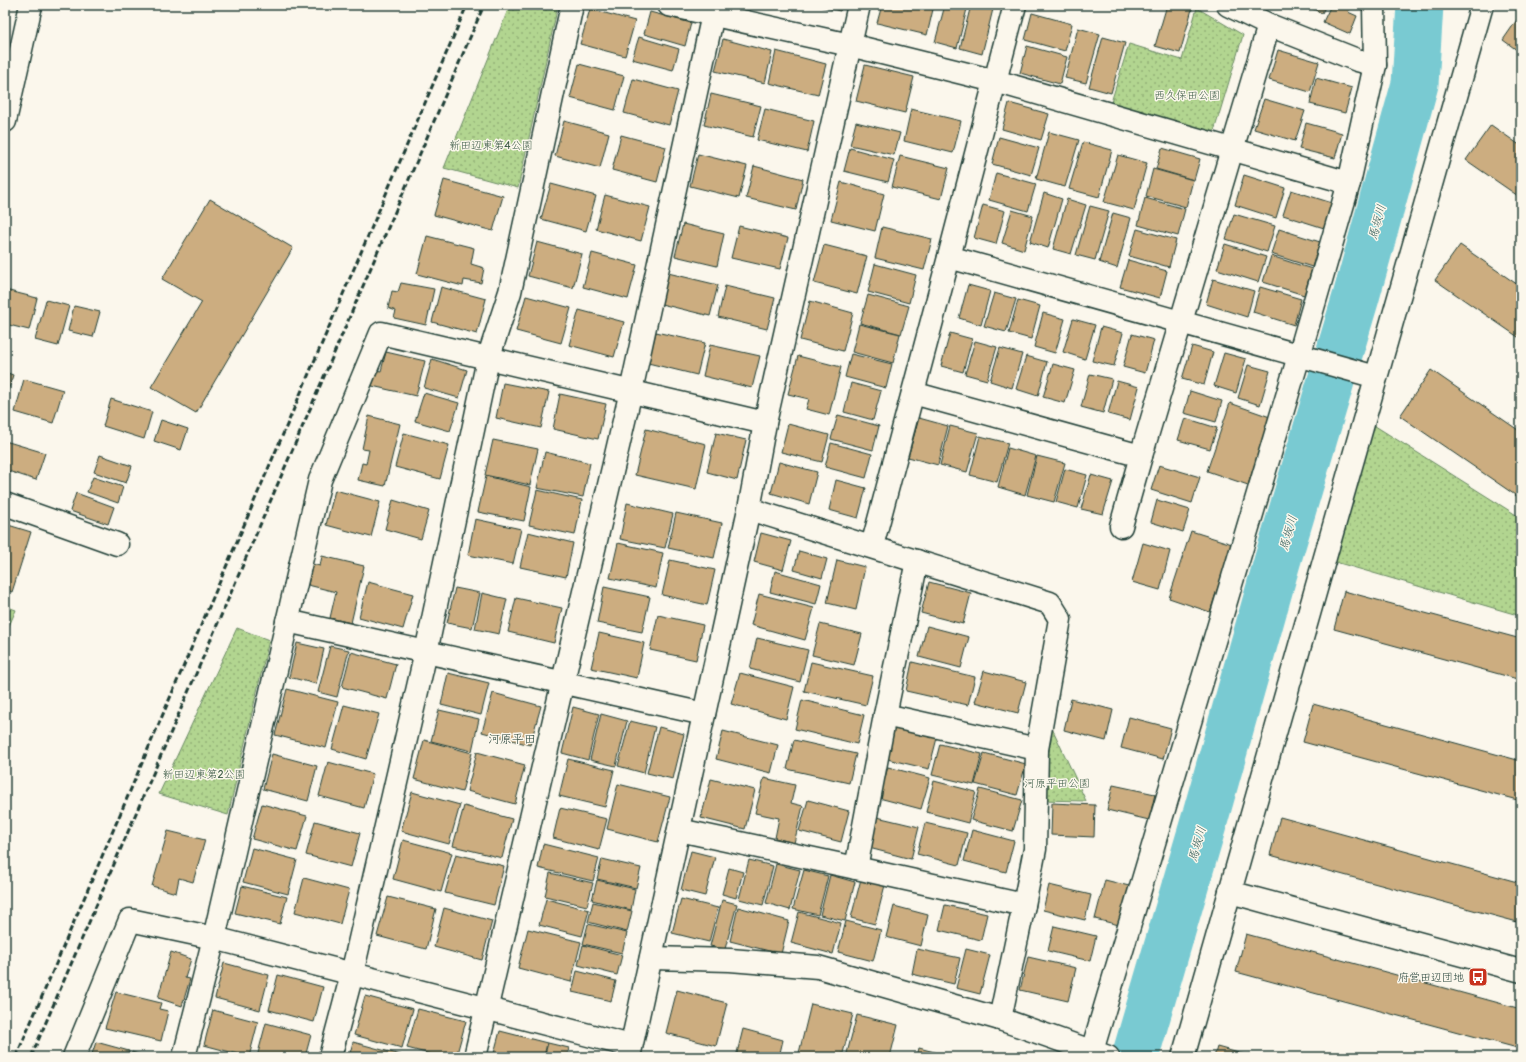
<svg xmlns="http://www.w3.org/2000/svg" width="1526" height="1062" font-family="Pangolin,'Klee One',sans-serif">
  <defs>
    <pattern id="park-dots" width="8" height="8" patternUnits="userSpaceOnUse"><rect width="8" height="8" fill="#b2d590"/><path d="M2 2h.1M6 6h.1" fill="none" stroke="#90ae76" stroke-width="1.8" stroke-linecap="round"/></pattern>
  </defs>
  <rect width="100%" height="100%" fill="#fbf7ec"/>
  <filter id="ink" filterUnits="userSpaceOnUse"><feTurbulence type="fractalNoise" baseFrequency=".025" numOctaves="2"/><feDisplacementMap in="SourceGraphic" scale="8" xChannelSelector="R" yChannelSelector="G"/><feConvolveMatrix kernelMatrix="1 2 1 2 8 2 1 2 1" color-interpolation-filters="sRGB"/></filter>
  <g filter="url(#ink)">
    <g fill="url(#park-dots)" stroke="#688962">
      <path d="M510 5H558L518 188 444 168Z"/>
      <path d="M1197 8 1243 35 1212 138 1109 109 1129 44 1182 60Z"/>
      <path d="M1372 424 1521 518V616L1332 561Z"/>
      <path d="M5 606 16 610 5 635Z"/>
      <path d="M237 628 269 640 228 815 159 794Z"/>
      <path d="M1045 713 1086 801 1038 800Z"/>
    </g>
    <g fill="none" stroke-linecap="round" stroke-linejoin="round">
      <path stroke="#79cad2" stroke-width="47" d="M1135 1057 1205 818 1277 562 1356 297 1415 84 1420 5"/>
    </g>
    <g fill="#ccad80" stroke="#1f3d34">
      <path d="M814 5H842L840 11Z"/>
      <path d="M882 5H934L927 35 877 23Z"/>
      <path d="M945 5H968L957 48 935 42Z"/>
      <path d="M971 5H977L993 9 982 54 960 48Z"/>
      <path d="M1167 5H1177L1192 9 1180 53 1155 46Z"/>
      <path d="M1283 5H1293L1291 8Z"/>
      <path d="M1304 5H1326L1322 13Z"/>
      <path d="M1331 5H1352L1348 12 1357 16 1350 34 1323 22Z"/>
      <path d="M590 9 635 21 625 56 580 44Z"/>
      <path d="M650 12 691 23 685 46 644 34Z"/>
      <path d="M1032 13 1072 24 1065 51 1025 40Z"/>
      <path d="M1521 14V53L1503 40Z"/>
      <path d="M1078 28 1100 34 1086 83 1065 78Z"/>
      <path d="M639 37 679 49 673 70 632 59Z"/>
      <path d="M1103 37 1125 43 1111 93 1089 87Z"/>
      <path d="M723 39 772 52 765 83 715 71Z"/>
      <path d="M1027 46 1067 57 1060 84 1020 73Z"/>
      <path d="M1278 50 1319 62 1310 92 1269 80Z"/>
      <path d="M776 51 826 64 818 95 769 83Z"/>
      <path d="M579 64 624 76 615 110 570 98Z"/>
      <path d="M865 65 914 77 905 113 856 101Z"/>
      <path d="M1316 78 1352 88 1345 113 1310 104Z"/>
      <path d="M633 79 678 91 669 125 624 113Z"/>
      <path d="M711 94 761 106 753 137 704 125Z"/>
      <path d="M1264 99 1305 111 1295 141 1254 129Z"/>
      <path d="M1009 103 1049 114 1041 140 1002 129Z"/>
      <path d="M765 109 814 121 807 152 757 140Z"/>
      <path d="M911 109 961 121 953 153 904 141Z"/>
      <path d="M564 121 609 133 600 168 555 156Z"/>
      <path d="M856 122 900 133 894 155 850 145Z"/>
      <path d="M1306 123 1342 133 1335 158 1299 149Z"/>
      <path d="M1491 125 1521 146V198L1466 160Z"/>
      <path d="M1049 132 1079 140 1065 187 1036 179Z"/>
      <path d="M621 135 666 147 657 182 612 170Z"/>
      <path d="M999 137 1039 148 1031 175 992 164Z"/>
      <path d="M1083 142 1112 150 1099 197 1069 189Z"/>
      <path d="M850 148 894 160 888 182 844 171Z"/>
      <path d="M1162 148 1200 159 1194 180 1156 169Z"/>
      <path d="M698 154 747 166 739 198 690 186Z"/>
      <path d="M1118 155 1147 163 1134 210 1104 202Z"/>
      <path d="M900 156 949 168 941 199 892 187Z"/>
      <path d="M754 166 803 179 796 210 746 198Z"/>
      <path d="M1153 169 1193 180 1186 207 1146 196Z"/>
      <path d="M996 173 1036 184 1028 211 989 200Z"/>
      <path d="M1244 175 1285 188 1276 218 1235 205Z"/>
      <path d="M444 180 503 196 493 231 434 215Z"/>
      <path d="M841 182 884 194 875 231 831 220Z"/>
      <path d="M551 184 596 196 586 231 541 219Z"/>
      <path d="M1291 190 1332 203 1324 228 1283 215Z"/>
      <path d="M1044 193 1062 199 1048 248 1030 242Z"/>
      <path d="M605 195 650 207 641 241 596 229Z"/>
      <path d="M1145 198 1185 209 1178 236 1138 225Z"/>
      <path d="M210 199 293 248 196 413 151 387 202 302 162 279Z"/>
      <path d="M1067 199 1086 205 1071 254 1053 249Z"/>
      <path d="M983 205 1005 211 996 244 974 238Z"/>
      <path d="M1090 206 1109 211 1095 260 1076 255Z"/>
      <path d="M1012 210 1033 216 1024 250 1002 243Z"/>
      <path d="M1113 213 1131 218 1117 268 1099 262Z"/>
      <path d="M1234 214 1275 226 1267 252 1226 239Z"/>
      <path d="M683 224 724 234 717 266 675 256Z"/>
      <path d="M739 226 788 238 780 269 731 258Z"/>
      <path d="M882 227 932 239 924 270 875 258Z"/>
      <path d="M1137 229 1176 240 1169 267 1129 256Z"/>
      <path d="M1279 229 1320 242 1312 267 1271 254Z"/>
      <path d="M427 236 474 248 471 264 484 268 481 283 464 280 463 286 417 274Z"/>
      <path d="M537 242 582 254 573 288 528 276Z"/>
      <path d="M1225 244 1266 257 1258 282 1217 269Z"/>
      <path d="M824 245 867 256 857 294 814 283Z"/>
      <path d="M1460 245 1521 287V339L1435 280Z"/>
      <path d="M592 253 637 265 628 299 583 287Z"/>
      <path d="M1271 256 1312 269 1304 295 1263 282Z"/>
      <path d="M1128 260 1167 271 1160 298 1120 287Z"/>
      <path d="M875 264 916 275 909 303 868 292Z"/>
      <path d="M668 273 718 285 710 316 661 304Z"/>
      <path d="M1213 279 1254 291 1247 317 1206 304Z"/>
      <path d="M401 283 434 289 426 325 394 318 396 311 388 308 392 291 398 292Z"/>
      <path d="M968 285 990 291 981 325 959 318Z"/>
      <path d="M725 286 775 298 767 329 718 317Z"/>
      <path d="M441 287 486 299 477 334 432 322Z"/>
      <path d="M1260 287 1301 299 1294 325 1253 312Z"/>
      <path d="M5 290 37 298 29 330 5 324Z"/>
      <path d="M994 293 1016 299 1006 332 984 326Z"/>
      <path d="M868 295 909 306 901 334 860 323Z"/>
      <path d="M526 296 571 308 561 343 516 331Z"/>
      <path d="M46 300 69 306 58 346 35 340Z"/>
      <path d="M1018 300 1040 306 1031 339 1009 333Z"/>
      <path d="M810 301 853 313 843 351 800 340Z"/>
      <path d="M74 306 100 312 93 337 68 331Z"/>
      <path d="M579 310 624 322 614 357 569 345Z"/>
      <path d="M1043 313 1065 319 1055 353 1034 347Z"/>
      <path d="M1073 319 1095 325 1085 359 1063 352Z"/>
      <path d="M859 324 900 334 893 363 852 352Z"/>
      <path d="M1101 327 1123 333 1114 366 1092 361Z"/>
      <path d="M656 332 705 343 697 375 648 363Z"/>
      <path d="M950 333 972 339 963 372 941 366Z"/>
      <path d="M1132 334 1154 340 1145 373 1123 367Z"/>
      <path d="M975 341 997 347 987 380 965 374Z"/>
      <path d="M710 345 760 356 752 388 703 376Z"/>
      <path d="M1192 346 1213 352 1204 385 1182 379Z"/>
      <path d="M1000 348 1022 354 1012 388 990 381Z"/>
      <path d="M386 352 425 361 416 396 372 386 376 370 381 371Z"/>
      <path d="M1224 353 1246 359 1236 393 1214 386Z"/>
      <path d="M851 354 892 364 886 388 845 377Z"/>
      <path d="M798 356 841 367 829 415 806 409 809 399 788 394Z"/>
      <path d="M1026 356 1047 362 1038 396 1016 389Z"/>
      <path d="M432 359 467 370 459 398 424 388Z"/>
      <path d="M1053 364 1075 370 1065 403 1043 397Z"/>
      <path d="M1248 365 1270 371 1260 405 1238 398Z"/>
      <path d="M1431 370 1521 432V499L1400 416Z"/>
      <path d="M5 372 13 375 5 401Z"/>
      <path d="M1090 374 1112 379 1103 413 1081 407Z"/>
      <path d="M24 379 63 390 53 423 15 412Z"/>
      <path d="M1117 381 1139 387 1130 420 1108 414Z"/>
      <path d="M503 383 549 392 541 428 496 418Z"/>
      <path d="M851 383 881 391 873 420 844 412Z"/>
      <path d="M1190 391 1222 401 1216 422 1184 413Z"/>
      <path d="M424 393 459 403 450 431 415 421Z"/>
      <path d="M560 394 606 404 598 439 553 429Z"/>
      <path d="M111 399 152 412 144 439 103 426Z"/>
      <path d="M1230 403 1270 417 1248 485 1207 471Z"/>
      <path d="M838 415 879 426 873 450 831 439Z"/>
      <path d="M369 416 400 424 385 486 358 480 362 463 366 464 369 450 362 449Z"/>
      <path d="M919 418 948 426 938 465 908 457Z"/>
      <path d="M1185 418 1217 428 1210 449 1178 440Z"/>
      <path d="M161 420 188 429 181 450 154 441Z"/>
      <path d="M788 424 829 435 822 462 781 452Z"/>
      <path d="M950 426 978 433 967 472 940 465Z"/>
      <path d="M646 429 706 444 696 489 635 475Z"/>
      <path d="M404 433 449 445 440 479 395 467Z"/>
      <path d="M716 433 746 440 737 480 707 472Z"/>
      <path d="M980 436 1008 443 997 482 970 475Z"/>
      <path d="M493 440 538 449 530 485 485 475Z"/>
      <path d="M5 441 45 453 36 480 5 470Z"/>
      <path d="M831 443 872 454 866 478 825 467Z"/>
      <path d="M1008 448 1036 456 1025 495 998 487Z"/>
      <path d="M545 452 590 463 583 497 537 488Z"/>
      <path d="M100 455 132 466 126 483 94 472Z"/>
      <path d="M1037 456 1065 463 1054 502 1027 495Z"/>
      <path d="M779 462 817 472 809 504 771 493Z"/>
      <path d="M1159 465 1200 477 1192 503 1151 490Z"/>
      <path d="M1065 469 1087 475 1078 508 1056 502Z"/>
      <path d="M1091 475 1113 481 1103 514 1081 509Z"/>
      <path d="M486 476 531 487 524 521 478 512Z"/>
      <path d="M93 477 123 487 118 503 87 492Z"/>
      <path d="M836 480 866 488 858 518 829 510Z"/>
      <path d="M335 490 380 502 371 537 326 525Z"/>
      <path d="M537 490 582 500 575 535 529 525Z"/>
      <path d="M76 493 114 507 108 524 70 511Z"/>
      <path d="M393 500 429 511 421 539 385 529Z"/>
      <path d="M1157 500 1190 510 1183 532 1151 522Z"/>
      <path d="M627 503 673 514 665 548 620 539Z"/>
      <path d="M676 513 722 523 714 558 668 548Z"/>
      <path d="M475 519 521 529 513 564 468 555Z"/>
      <path d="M5 524 31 532 12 592 5 589Z"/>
      <path d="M1191 531 1232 544 1210 612 1169 598Z"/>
      <path d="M528 532 573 543 566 577 520 567Z"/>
      <path d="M761 533 791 541 783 570 754 562Z"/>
      <path d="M618 543 663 553 656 588 610 578Z"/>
      <path d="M1143 543 1170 551 1160 590 1132 582Z"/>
      <path d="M799 551 827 559 822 578 794 570Z"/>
      <path d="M322 556 364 566 351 623 330 618 336 592 308 585 312 564 320 566Z"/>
      <path d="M670 560 715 570 707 605 662 595Z"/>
      <path d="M837 560 865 567 856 610 827 603Z"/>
      <path d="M775 571 821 584 816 604 770 592Z"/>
      <path d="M368 582 413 594 403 629 359 617Z"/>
      <path d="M929 582 971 593 963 624 921 613Z"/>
      <path d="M604 587 650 597 642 632 597 623Z"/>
      <path d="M455 588 480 593 472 628 447 623Z"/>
      <path d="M1344 591 1521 639V680L1334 629Z"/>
      <path d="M482 593 507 599 499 634 475 629Z"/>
      <path d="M759 594 814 608 805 640 751 625Z"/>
      <path d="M516 598 562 608 554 643 508 632Z"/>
      <path d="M658 615 703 625 696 660 650 650Z"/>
      <path d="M820 624 862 634 854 665 812 655Z"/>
      <path d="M927 626 969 637 961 668 919 657Z"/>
      <path d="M599 633 644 643 637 678 591 668Z"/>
      <path d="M757 638 808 650 800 682 750 669Z"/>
      <path d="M297 643 324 649 316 684 289 677Z"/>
      <path d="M330 646 349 650 337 697 318 692Z"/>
      <path d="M351 652 396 664 387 699 342 687Z"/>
      <path d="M811 662 873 676 866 705 804 691Z"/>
      <path d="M912 662 975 677 968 705 906 691Z"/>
      <path d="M984 671 1026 682 1018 713 975 702Z"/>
      <path d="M448 673 489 683 481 715 441 705Z"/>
      <path d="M740 673 794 687 786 719 731 704Z"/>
      <path d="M287 689 338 702 326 748 275 735Z"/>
      <path d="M493 693 541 706 530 745 482 732Z"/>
      <path d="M1071 699 1113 710 1106 741 1064 730Z"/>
      <path d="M802 700 864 715 857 744 795 729Z"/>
      <path d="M1313 704 1521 761V801L1303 742Z"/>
      <path d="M344 705 379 714 366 759 332 749Z"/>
      <path d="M573 707 599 714 588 760 562 753Z"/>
      <path d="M439 710 479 719 472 751 431 741Z"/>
      <path d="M601 714 627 721 616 766 590 760Z"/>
      <path d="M1129 717 1171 728 1163 759 1121 748Z"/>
      <path d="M630 721 655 727 644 773 618 766Z"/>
      <path d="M659 727 684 734 673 779 647 773Z"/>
      <path d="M895 727 937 738 929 769 887 759Z"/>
      <path d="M723 731 778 745 771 773 716 759Z"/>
      <path d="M424 740 472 753 462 792 414 779Z"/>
      <path d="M794 740 856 754 849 783 787 769Z"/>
      <path d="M940 744 982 754 974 785 932 775Z"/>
      <path d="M477 752 525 765 515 804 467 791Z"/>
      <path d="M984 753 1026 764 1017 795 975 784Z"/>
      <path d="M272 754 317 766 308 801 263 789Z"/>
      <path d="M568 759 614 770 605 807 559 796Z"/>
      <path d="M328 762 373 774 364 808 319 796Z"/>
      <path d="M888 767 930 778 921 809 879 798Z"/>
      <path d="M764 778 795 785 791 803 803 806 794 843 775 838 779 818 755 813Z"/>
      <path d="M711 779 755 790 745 829 701 818Z"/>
      <path d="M934 781 976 792 968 823 926 812Z"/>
      <path d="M618 784 670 797 658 842 607 829Z"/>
      <path d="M1113 785 1155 794 1149 820 1107 810Z"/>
      <path d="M980 789 1022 800 1013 831 971 820Z"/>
      <path d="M412 792 460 805 449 844 401 831Z"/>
      <path d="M808 800 849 811 841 842 799 831Z"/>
      <path d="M1052 803 1095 805 1094 837 1051 835Z"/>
      <path d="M262 804 307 816 297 851 252 839Z"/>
      <path d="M464 806 512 819 502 858 453 846Z"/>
      <path d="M560 808 607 819 599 850 553 838Z"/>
      <path d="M877 817 919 827 911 859 869 848Z"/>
      <path d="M1280 817 1521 883V923L1270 855Z"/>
      <path d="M315 821 360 833 351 867 306 855Z"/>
      <path d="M925 823 967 833 959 865 917 854Z"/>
      <path d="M972 830 1014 841 1006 872 964 861Z"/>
      <path d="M168 831 205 840 193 882 179 878 176 893 152 886Z"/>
      <path d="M403 840 452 853 441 892 393 879Z"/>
      <path d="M543 844 599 858 593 881 538 868Z"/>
      <path d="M252 848 297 860 288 894 243 882Z"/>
      <path d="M691 851 715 857 705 896 681 890Z"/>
      <path d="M456 854 504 866 494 905 445 893Z"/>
      <path d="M602 859 641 868 636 888 597 879Z"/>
      <path d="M749 860 773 866 763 905 739 899Z"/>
      <path d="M776 864 800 870 790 910 766 903Z"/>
      <path d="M729 868 743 872 736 898 722 894Z"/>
      <path d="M804 870 828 876 818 915 793 909Z"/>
      <path d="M550 873 593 883 587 906 545 896Z"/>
      <path d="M830 875 855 882 845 921 820 915Z"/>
      <path d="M304 878 349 890 340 924 295 912Z"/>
      <path d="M861 879 885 885 875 924 851 918Z"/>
      <path d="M597 880 635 889 631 910 592 900Z"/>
      <path d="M1105 880 1129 886 1119 925 1095 919Z"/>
      <path d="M1049 885 1091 895 1085 920 1043 910Z"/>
      <path d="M242 886 287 897 280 924 235 913Z"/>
      <path d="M388 897 436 909 426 949 377 936Z"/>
      <path d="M546 899 589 910 582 936 539 925Z"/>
      <path d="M681 899 718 908 709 942 672 933Z"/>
      <path d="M722 900 737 904 725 949 710 946Z"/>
      <path d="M593 902 632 911 627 932 588 922Z"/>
      <path d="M945 905 987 914 981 940 939 930Z"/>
      <path d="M894 906 928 915 921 946 886 937Z"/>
      <path d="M738 907 789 921 781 954 730 941Z"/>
      <path d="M444 908 492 921 482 960 434 947Z"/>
      <path d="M799 912 841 923 833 954 791 943Z"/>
      <path d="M846 921 881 930 873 961 838 952Z"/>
      <path d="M588 924 627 933 622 953 583 944Z"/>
      <path d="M1054 926 1096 936 1090 961 1048 951Z"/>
      <path d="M528 929 581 942 571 982 518 968Z"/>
      <path d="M1246 934 1521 1009V1049L1236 972Z"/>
      <path d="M583 945 622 955 617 975 578 965Z"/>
      <path d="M917 949 960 958 954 984 912 974Z"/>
      <path d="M966 949 990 955 980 994 956 988Z"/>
      <path d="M171 952 191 959 185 978 190 979 182 1006 158 998Z"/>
      <path d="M1028 957 1076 968 1068 1001 1020 990Z"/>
      <path d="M224 963 269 975 260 1010 215 998Z"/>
      <path d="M577 971 616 981 611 1001 572 992Z"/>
      <path d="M278 975 323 987 314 1022 269 1010Z"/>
      <path d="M677 990 727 1003 716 1046 666 1033Z"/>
      <path d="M116 992 161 1003 159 1009 168 1011 161 1041 105 1028Z"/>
      <path d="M365 996 413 1009 402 1048 354 1035Z"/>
      <path d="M811 1004 853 1014 842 1057H798Z"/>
      <path d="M418 1009 466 1021 456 1057H441L407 1048Z"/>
      <path d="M213 1010 258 1022 249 1057 204 1045Z"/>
      <path d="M857 1015 898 1025 890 1057H846Z"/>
      <path d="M266 1023 311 1035 305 1057H257Z"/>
      <path d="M743 1029 783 1040 779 1057H736Z"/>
      <path d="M500 1031 547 1043 544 1057H493Z"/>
      <path d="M96 1042 129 1051 127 1057H87H91Z"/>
      <path d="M353 1042 401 1055V1057H349Z"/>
      <path d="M548 1043 569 1048 567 1057H544Z"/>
      <path d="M1217 1047 1253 1057H1214Z"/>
      <path d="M919 1048 954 1057H917Z"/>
      <path d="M132 1052 149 1057H131Z"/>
    </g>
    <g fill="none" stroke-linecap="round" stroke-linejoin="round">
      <defs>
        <g id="street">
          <path d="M669 5 850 45 995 81 1349 183"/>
          <path d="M1228 5 1269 25 1357 60 1375 65"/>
          <path d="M5 121 31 5"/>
          <path d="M949 257 1376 377"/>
          <path d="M913 393 1141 456 1121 526"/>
          <path d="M1141 456 1269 25"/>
          <path d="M5 504 117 544"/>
          <path d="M749 509 1050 603 1060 619 1037 749 1035 849 1024 905"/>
          <path d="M872 546 949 257 1015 5"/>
          <path d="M917 561 885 715 1037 749"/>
          <path d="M287 621 704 714"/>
          <path d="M679 830 856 868 885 715"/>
          <path d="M856 868 1024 905 1000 1019"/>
          <path d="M1230 892 1521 971"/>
          <path d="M651 958 730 960 818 967 1000 1019 1108 1057"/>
          <path d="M1092 1051 1299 356 1349 183 1375 65 1374 5"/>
          <path d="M74 1057 130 920 214 938 631 1046"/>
          <path d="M184 1057 214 938 320 480 381 333 765 423"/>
          <path d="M330 1057 352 974 426 652 488 359 510 292 572 5"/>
          <path d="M475 1057 631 391 715 5"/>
          <path d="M629 1057 749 509 765 423 859 5"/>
          <path d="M1183 1057 1482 5"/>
        </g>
      </defs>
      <use href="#street" stroke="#1f3d34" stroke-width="25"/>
      <use href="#street" stroke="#fbf7ec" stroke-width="22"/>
      <g stroke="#1f3d34" stroke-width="3" stroke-dasharray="6 3" stroke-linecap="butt">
        <path d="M16 1057 467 5"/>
        <path d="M31 1057 484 5"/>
      </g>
    </g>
  </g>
  <defs>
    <symbol id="bus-square" viewBox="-11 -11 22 22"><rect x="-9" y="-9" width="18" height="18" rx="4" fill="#c8321e" stroke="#fbf7ec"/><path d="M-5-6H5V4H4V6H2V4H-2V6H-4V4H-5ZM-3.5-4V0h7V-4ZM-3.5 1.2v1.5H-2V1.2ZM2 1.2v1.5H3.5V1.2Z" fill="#fff"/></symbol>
  </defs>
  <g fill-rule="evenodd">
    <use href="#bus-square" x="1467" y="966" width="22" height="22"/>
  </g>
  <g text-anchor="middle" stroke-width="3" stroke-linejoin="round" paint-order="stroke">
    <g font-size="11" fill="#3c5b46" stroke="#fbf7ec">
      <text x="1187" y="99">西久保田公園</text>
      <text x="491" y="149">新田辺東第4公園</text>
      <text x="204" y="778">新田辺東第2公園</text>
      <text x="1057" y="787">河原平田公園</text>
    </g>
    <g font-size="11" fill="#1f3d34" stroke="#fbf7ec" text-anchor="end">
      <text x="1464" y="981">府営田辺団地</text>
    </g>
    <g font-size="12" font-style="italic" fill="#36605c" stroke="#fbf7ec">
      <text transform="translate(1377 222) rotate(-75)" y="4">馬坂川</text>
      <text transform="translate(1288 533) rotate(-74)" y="4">馬坂川</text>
      <text transform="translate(1197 844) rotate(-74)" y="4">馬坂川</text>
    </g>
    <g font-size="12" fill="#1f3d34" stroke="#fbf7ec">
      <text x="512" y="743">河原平田</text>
    </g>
  </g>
  <rect width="1526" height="1062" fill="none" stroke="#fbf7ec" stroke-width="20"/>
  <rect x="10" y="10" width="1506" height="1042" fill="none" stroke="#1f3d34" stroke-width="1.5" filter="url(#ink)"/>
</svg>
